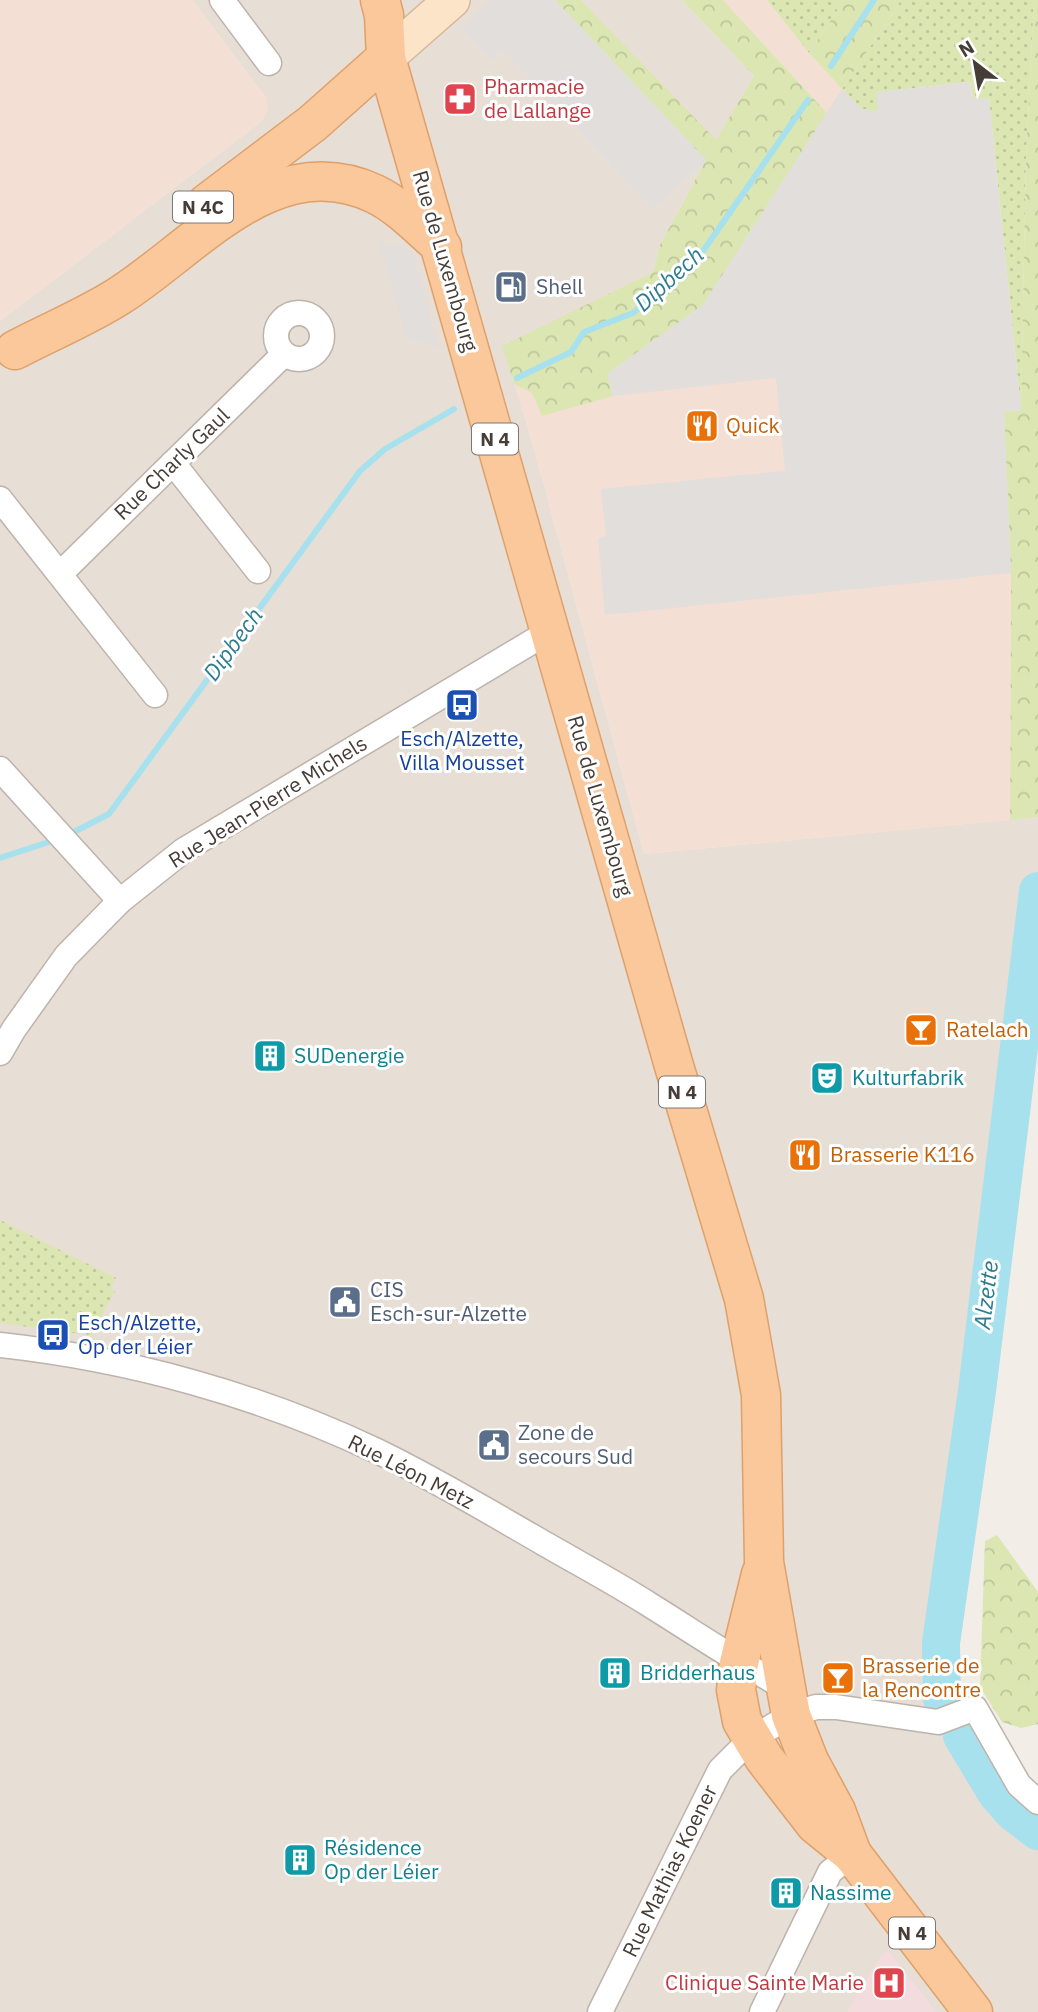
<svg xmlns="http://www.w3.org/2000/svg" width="1038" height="2012" font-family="'IBM Plex Sans',sans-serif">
  <defs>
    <pattern id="grass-dots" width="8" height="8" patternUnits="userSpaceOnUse" patternTransform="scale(1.75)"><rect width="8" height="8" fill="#dbe6b2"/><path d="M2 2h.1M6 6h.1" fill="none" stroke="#bdc69a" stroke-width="1.8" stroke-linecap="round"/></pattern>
    <pattern id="forest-crowns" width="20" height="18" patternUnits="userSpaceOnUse" patternTransform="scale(1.75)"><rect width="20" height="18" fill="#dbe6b2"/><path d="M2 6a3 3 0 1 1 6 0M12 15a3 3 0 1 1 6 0" fill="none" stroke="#bdc69a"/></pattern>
  </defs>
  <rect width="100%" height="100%" fill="#f3ede8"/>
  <g fill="#e7ded6">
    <path d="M192 0H555L706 160 660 245 653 272 503 347 531 438 644 854 1038 817V891L977 1391 941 1643 942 1699 997 1794 1013 1812 1038 1831V2012H0V321L262 121 267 99Z"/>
    <path d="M581 0H682L754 76 716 141Z"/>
  </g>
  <g fill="#f4dfd4">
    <path d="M0 0H192L267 99 268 110 262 121 0 321Z"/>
    <path d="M723 0H767L809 53 860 108 877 92 1005 412 1011 573 1010 820 644 854 531 438 514 384 532 392 607 374 703 305 827 113Z"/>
  </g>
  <path fill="#f3dcde" d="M889 1951 936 2012H847L882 1954Z"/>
  <g fill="url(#grass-dots)">
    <path d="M767 0H844L809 53Z"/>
    <path d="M901 0H1034L1026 157 1021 410 989 98H973L970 82 878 92V112L860 108 842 89Z"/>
    <path d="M0 1220 116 1278 110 1290 115 1291 91 1335 64 1332V1326L46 1324 45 1329 0 1323Z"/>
  </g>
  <g fill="url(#forest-crowns)">
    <path d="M555 0H581L716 140 754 76 682 0H723L827 113 703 305 607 374 613 396 542 416 532 393 514 384 502 346 653 272 660 245 706 160Z"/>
    <path d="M844 0H901L842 89 809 53Z"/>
    <path d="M1034 0H1038V817L1010 820 1011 573 1004 412 1021 410 1026 157Z"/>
    <path d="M997 1535 1038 1592V1724L1021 1728 1002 1722 980 1687 985 1541Z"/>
  </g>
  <g fill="#e2dedc">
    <path d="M490 0H555L706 160 653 209 503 50 492 60 461 27Z"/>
    <path d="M970 82 973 98H989L1021 410 1004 412 1011 573 605 615 598 538 606 536 601 489 785 471 776 378 613 396 607 374 703 305 842 89 860 108 877 112V92Z"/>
    <path d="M379 241 412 251 438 347 406 337Z"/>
  </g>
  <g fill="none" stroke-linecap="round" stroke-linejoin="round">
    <g stroke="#a7e1ed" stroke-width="6">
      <path d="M831 66 874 0"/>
      <path d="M517 378 571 352 584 332 633 313 699 257 808 100"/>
      <path d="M68 835 109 814 360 471 385 449 454 409"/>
      <path d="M0 858 55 840"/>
    </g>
    <g stroke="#a7e1ed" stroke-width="38">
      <path d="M942 1699 941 1643 977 1391 1038 891"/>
      <path d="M962 1736 997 1794 1013 1812 1038 1831"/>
    </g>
    <defs>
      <g id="minor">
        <path d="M222 0 269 63"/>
        <circle cx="299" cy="336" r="23"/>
        <path d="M173 463 258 571"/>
        <path d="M0 499 155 695"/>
        <path d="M60 574 284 354"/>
        <path d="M0 769 120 901"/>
        <path d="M0 1053 14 1029 66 956 120 901 184 850 550 631"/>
        <path d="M0 1345C129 1359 259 1395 377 1451 433 1478 486 1510 540 1541 576 1562 614 1582 650 1605 695 1633 739 1663 786 1688"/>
        <path d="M600 2012 720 1770 751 1739 791 1715 816 1707H836L938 1722 975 1708 1019 1785 1038 1802"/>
        <path d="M762 2012 830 1872 852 1854"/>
      </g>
      <path id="secondary" d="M386 58 452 0"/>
      <g id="primary">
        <path d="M380 0 384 15 386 58 674 1066 744 1299 761 1395 764 1562 786 1688 791 1715 809 1761 836 1811 852 1854"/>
        <path d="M206 204 313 123 386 58"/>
        <path d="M15 350C49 332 86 317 119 296 195 248 274 146 375 194 400 206 421 229 442 247"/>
        <path d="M761 1574 739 1663 736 1690 742 1721 764 1758 815 1824 852 1854 973 2012"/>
      </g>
    </defs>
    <use href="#minor" stroke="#beb3ab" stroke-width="27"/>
    <use href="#secondary" stroke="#d4b89c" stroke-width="38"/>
    <use href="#primary" stroke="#dfa06a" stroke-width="41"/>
    <use href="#minor" stroke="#fff" stroke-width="24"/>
    <use href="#secondary" stroke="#fce4c9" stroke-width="35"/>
    <use href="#primary" stroke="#fac89a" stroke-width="38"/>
  </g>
  <defs>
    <symbol id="pharmacy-square" viewBox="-11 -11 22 22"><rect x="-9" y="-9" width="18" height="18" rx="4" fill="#e0444e" stroke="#fff"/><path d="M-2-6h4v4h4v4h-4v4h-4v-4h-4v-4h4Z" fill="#fff"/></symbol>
    <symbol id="fuel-square" viewBox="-11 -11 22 22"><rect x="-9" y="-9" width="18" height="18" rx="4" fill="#5c6f8a" stroke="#fff"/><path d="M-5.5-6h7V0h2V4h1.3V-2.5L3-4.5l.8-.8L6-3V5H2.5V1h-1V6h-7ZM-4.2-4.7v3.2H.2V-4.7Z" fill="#fff"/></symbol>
    <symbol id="restaurant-square" viewBox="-11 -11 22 22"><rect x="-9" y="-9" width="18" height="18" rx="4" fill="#e8710a" stroke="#fff"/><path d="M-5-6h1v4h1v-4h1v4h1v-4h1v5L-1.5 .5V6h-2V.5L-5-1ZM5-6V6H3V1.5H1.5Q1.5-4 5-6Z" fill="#fff"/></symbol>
    <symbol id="bus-square" viewBox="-11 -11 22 22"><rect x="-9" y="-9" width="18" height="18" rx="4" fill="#1a4fb4" stroke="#fff"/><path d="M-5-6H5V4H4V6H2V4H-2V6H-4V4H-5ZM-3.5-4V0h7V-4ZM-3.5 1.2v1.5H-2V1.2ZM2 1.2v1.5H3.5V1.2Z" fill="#fff"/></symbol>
    <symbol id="bar-square" viewBox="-11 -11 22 22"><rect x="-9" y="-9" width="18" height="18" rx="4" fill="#e8710a" stroke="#fff"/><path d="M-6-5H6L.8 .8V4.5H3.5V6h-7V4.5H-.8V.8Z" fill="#fff"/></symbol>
    <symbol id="building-square" viewBox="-11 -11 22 22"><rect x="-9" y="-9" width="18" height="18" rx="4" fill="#0f9aa8" stroke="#fff"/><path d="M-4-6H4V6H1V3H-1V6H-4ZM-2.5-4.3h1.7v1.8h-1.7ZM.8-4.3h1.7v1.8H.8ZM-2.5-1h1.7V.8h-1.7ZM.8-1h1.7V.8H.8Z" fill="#fff"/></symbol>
    <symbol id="theatre-square" viewBox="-11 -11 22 22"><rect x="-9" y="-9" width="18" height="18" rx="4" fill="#0f9aa8" stroke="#fff"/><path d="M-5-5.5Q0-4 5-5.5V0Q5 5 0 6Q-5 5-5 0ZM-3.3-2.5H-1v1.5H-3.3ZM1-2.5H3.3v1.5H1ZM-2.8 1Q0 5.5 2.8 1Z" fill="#fff"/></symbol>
    <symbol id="civic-square" viewBox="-11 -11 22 22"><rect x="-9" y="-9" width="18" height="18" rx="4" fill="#5c6f8a" stroke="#fff"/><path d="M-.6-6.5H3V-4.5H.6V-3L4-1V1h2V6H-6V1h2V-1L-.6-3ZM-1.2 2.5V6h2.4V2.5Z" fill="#fff"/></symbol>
    <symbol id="hospital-square" viewBox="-11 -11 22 22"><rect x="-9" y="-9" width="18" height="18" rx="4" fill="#e0444e" stroke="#fff"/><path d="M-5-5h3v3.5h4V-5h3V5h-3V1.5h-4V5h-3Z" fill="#fff"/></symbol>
  </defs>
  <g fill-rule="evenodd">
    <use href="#pharmacy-square" x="441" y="80" width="38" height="38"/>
    <use href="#fuel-square" x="492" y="268" width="38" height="38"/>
    <use href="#restaurant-square" x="683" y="407" width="38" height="38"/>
    <use href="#bus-square" x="443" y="686" width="38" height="38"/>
    <use href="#bar-square" x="902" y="1011" width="38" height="38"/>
    <use href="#building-square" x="251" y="1037" width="38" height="38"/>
    <use href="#theatre-square" x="808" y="1059" width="38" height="38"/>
    <use href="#restaurant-square" x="786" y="1136" width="38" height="38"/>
    <use href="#civic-square" x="326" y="1283" width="38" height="38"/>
    <use href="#bus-square" x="34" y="1316" width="38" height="38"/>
    <use href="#civic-square" x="475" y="1426" width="38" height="38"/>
    <use href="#building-square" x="596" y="1654" width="38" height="38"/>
    <use href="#bar-square" x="819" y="1659" width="38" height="38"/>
    <use href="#building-square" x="281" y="1841" width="38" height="38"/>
    <use href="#building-square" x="767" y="1874" width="38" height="38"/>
    <use href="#hospital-square" x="870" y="1964" width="38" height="38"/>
  </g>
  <g text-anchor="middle" stroke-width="6" stroke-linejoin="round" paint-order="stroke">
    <g fill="#fff" stroke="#7e7773" stroke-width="2">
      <rect x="173" y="191.5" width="60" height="31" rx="5"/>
      <rect x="472" y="423.5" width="46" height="31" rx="5"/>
      <rect x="659" y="1076.5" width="46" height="31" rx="5"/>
      <rect x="889" y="1917.5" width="46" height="31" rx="5"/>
    </g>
    <g font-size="19" font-weight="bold" fill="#463d37">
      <text x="203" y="214">N 4C</text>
      <text x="495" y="446">N 4</text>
      <text x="682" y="1099">N 4</text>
      <text x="912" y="1940">N 4</text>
    </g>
    <g font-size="21" fill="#be3a42" stroke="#fff" text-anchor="start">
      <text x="484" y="94">Pharmacie<tspan x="484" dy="24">de Lallange</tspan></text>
      <text x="864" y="1990" text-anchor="end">Clinique Sainte Marie</text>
    </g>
    <g font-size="21" fill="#463d37" stroke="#fff">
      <text transform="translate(445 261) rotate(74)" y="7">Rue de Luxembourg</text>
      <text transform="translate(172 464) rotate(-44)" y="7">Rue Charly Gaul</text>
      <text transform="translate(268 802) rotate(-32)" y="7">Rue Jean-Pierre Michels</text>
      <text transform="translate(600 806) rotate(74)" y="7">Rue de Luxembourg</text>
      <text transform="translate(411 1472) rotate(27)" y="7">Rue Léon Metz</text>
      <text transform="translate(670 1871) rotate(-64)" y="7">Rue Mathias Koener</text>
    </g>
    <g font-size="21" fill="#4e5e75" stroke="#fff" text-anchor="start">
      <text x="536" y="294">Shell</text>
      <text x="370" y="1297">CIS<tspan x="370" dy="24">Esch-sur-Alzette</tspan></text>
      <text x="518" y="1440">Zone de<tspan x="518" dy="24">secours Sud</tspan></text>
    </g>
    <g font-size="21" fill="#c56008" stroke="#fff" text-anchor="start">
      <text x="726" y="433">Quick</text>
      <text x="946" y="1037">Ratelach</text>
      <text x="830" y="1162">Brasserie K116</text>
      <text x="862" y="1673">Brasserie de<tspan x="862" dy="24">la Rencontre</tspan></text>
    </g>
    <g font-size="21" fill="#164399" stroke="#fff">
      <text x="462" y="746">Esch/Alzette,<tspan x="462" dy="24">Villa Mousset</tspan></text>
      <text x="78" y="1330" text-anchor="start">Esch/Alzette,<tspan x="78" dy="24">Op der Léier</tspan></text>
    </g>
    <g font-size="21" fill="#0d838f" stroke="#fff" text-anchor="start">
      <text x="294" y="1063">SUDenergie</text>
      <text x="852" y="1085">Kulturfabrik</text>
      <text x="640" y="1680">Bridderhaus</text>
      <text x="324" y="1855">Résidence<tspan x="324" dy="24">Op der Léier</tspan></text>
      <text x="810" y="1900">Nassime</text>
    </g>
    <g font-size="23" font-style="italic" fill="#2d7d8f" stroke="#fff">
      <text transform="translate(669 279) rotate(-42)" y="8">Dipbech</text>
      <text transform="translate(233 644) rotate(-54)" y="8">Dipbech</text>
      <text transform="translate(986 1295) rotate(-83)" y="8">Alzette</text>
    </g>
  </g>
  <g transform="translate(975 63) rotate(329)" stroke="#ffffff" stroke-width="5" paint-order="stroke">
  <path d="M0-5L12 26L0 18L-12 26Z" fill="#463d37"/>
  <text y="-10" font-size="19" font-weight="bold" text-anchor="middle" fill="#463d37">N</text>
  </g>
</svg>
